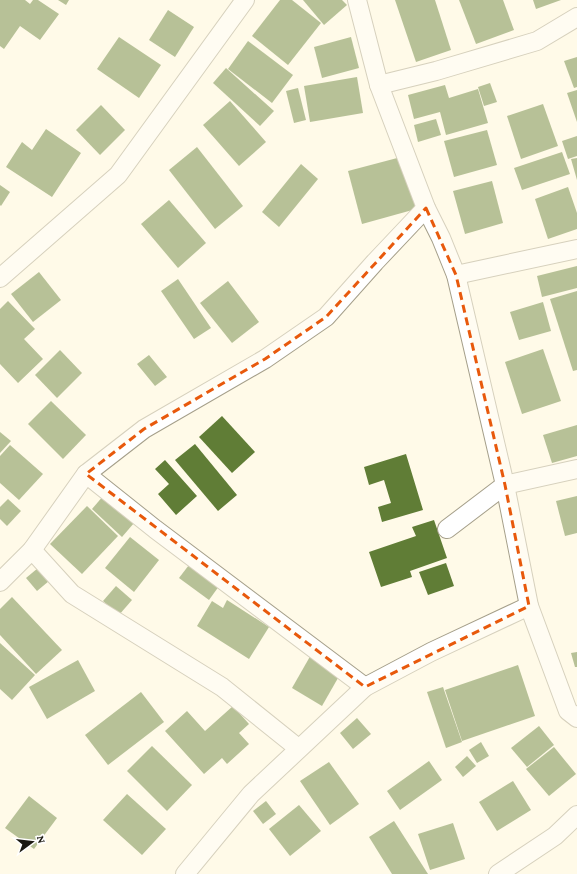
<svg xmlns="http://www.w3.org/2000/svg" width="577" height="874" font-family="'Crimson Pro',serif">
  <rect width="100%" height="100%" fill="#fffae8"/>
  <g fill="#607d36">
    <path d="M0 0H25L30 4 33 0H38L59 14 40 40 20 26 4 49 0 46Z"/>
    <path d="M58 0H69L66 5Z"/>
    <path d="M280 0H292L321 23 288 65 252 36Z"/>
    <path d="M303 0H342L347 5 324 25Z"/>
    <path d="M395 0H435L451 50 416 62Z"/>
    <path d="M459 0H503L514 30 476 44Z"/>
    <path d="M533 0H561L536 9Z"/>
    <path d="M168 10 194 27 175 57 149 40Z"/>
    <path d="M119 37 161 65 139 98 97 69Z"/>
    <path d="M351 37 359 68 322 78 314 47Z"/>
    <path d="M248 41 293 75 272 103 228 69Z"/>
    <path d="M577 57V87L574 88 564 61Z"/>
    <path d="M226 68 274 111 260 126 213 83Z"/>
    <path d="M357 77 363 113 310 122 304 86Z"/>
    <path d="M490 83 497 102 484 106 478 87Z"/>
    <path d="M445 85 449 98 478 89 488 123 446 135 440 112 414 119 408 95Z"/>
    <path d="M298 88 306 120 294 123 286 91Z"/>
    <path d="M577 90V122L567 93Z"/>
    <path d="M230 101 266 142 239 166 203 125Z"/>
    <path d="M543 104 558 146 521 159 507 116Z"/>
    <path d="M101 105 125 130 100 155 76 130Z"/>
    <path d="M436 119 441 135 418 142 414 125Z"/>
    <path d="M46 129 81 153 52 197 6 167 22 142 32 150Z"/>
    <path d="M487 130 497 165 454 177 444 141Z"/>
    <path d="M577 136V156L568 159 562 141Z"/>
    <path d="M197 147 243 206 215 229 169 170Z"/>
    <path d="M562 152 570 174 522 190 514 168Z"/>
    <path d="M401 157 416 209 362 224 348 171Z"/>
    <path d="M577 158V180L571 159Z"/>
    <path d="M301 164 318 179 279 227 262 212Z"/>
    <path d="M492 181 503 223 465 234 453 191Z"/>
    <path d="M0 185 10 192 1 206 0 205Z"/>
    <path d="M568 187 577 213V229L548 239 535 199Z"/>
    <path d="M169 200 206 243 178 268 141 224Z"/>
    <path d="M577 266V288L542 297 537 276Z"/>
    <path d="M39 272 61 300 33 322 11 294Z"/>
    <path d="M178 279 211 328 194 339 161 291Z"/>
    <path d="M228 281 259 322 232 343 200 303Z"/>
    <path d="M577 291V370L573 371 550 299Z"/>
    <path d="M8 301 35 329 24 339 43 359 18 383 0 364V309Z"/>
    <path d="M543 302 551 331 519 340 510 312Z"/>
    <path d="M543 349 561 401 522 414 505 362Z"/>
    <path d="M60 350 82 373 57 398 35 375Z"/>
    <path d="M149 355 167 377 155 386 137 364Z"/>
    <path d="M51 401 86 435 63 459 28 424Z"/>
    <path d="M222 416 255 452 232 473 199 437Z"/>
    <path d="M577 425V456L552 463 543 435Z"/>
    <path d="M0 432 11 441 0 453Z"/>
    <path d="M195 444 237 495 218 511 175 460Z"/>
    <path d="M10 445 43 474 19 500 0 483V456Z"/>
    <path d="M406 454 423 510 382 522 378 507 391 503 384 480 369 485 364 467Z"/>
    <path d="M165 460 197 496 176 515 158 494 169 484 155 469Z"/>
    <path d="M104 495 134 523 122 537 92 509Z"/>
    <path d="M577 496V533L565 536 556 501Z"/>
    <path d="M8 499 21 511 7 526 0 519V507Z"/>
    <path d="M87 506 118 536 82 574 50 544Z"/>
    <path d="M434 520 447 558 410 571 412 577 381 587 369 552 416 536 412 527Z"/>
    <path d="M130 537 159 560 134 592 105 568Z"/>
    <path d="M192 561 222 582 209 600 179 578Z"/>
    <path d="M446 563 454 586 428 595 419 572Z"/>
    <path d="M38 568 49 581 37 591 26 578Z"/>
    <path d="M116 586 132 600 119 615 103 601Z"/>
    <path d="M12 597 62 650 36 674 0 635V609Z"/>
    <path d="M227 600 269 627 249 659 197 626 212 601 223 608Z"/>
    <path d="M0 643 35 675 12 700 0 689Z"/>
    <path d="M577 652V667H575L571 653Z"/>
    <path d="M312 653 342 671 322 706 292 688Z"/>
    <path d="M78 660 95 691 47 719 29 687Z"/>
    <path d="M518 665 535 716 462 741 445 690Z"/>
    <path d="M443 687 462 742 446 748 427 692Z"/>
    <path d="M141 692 164 722 108 765 85 735Z"/>
    <path d="M233 706 249 724 239 733 249 744 227 764 222 758 204 774 165 731 187 711 205 731Z"/>
    <path d="M357 718 371 734 353 749 340 733Z"/>
    <path d="M539 726 554 745 527 767 511 748Z"/>
    <path d="M481 742 489 756 477 763 469 750Z"/>
    <path d="M152 746 192 785 167 811 127 771Z"/>
    <path d="M554 747 576 774 549 796 526 769Z"/>
    <path d="M467 756 476 766 463 777 455 767Z"/>
    <path d="M429 761 442 780 400 810 387 791Z"/>
    <path d="M329 762 359 804 330 825 300 781Z"/>
    <path d="M513 781 531 810 497 831 479 802Z"/>
    <path d="M127 794 166 829 142 855 103 820Z"/>
    <path d="M29 796 57 818 34 849 5 828Z"/>
    <path d="M266 801 276 814 263 824 253 811Z"/>
    <path d="M299 805 321 831 290 856 269 829Z"/>
    <path d="M394 821 428 874H392L369 837Z"/>
    <path d="M453 823 465 859 430 870 418 834Z"/>
  </g>
  <g fill="none" stroke-linecap="round" stroke-linejoin="round">
    <defs>
      <g id="street">
        <path d="M357 0 379 85 426 208 441 238 456 275 505 485 529 606 568 711 577 718"/>
        <path d="M379 85 436 71 537 41 577 17"/>
        <path d="M456 275 577 249"/>
        <path d="M0 278 118 175 245 0"/>
        <path d="M86 474 155 529 365 687"/>
        <path d="M447 529 505 485 577 469"/>
        <path d="M32 550 72 594 222 687 298 748"/>
        <path d="M0 582 32 550 86 474 144 429 265 359 326 317 375 262 426 208"/>
        <path d="M185 874 251 794 365 687 431 652 529 606"/>
        <path d="M498 874 555 836 577 815"/>
      </g>
    </defs>
    <use href="#street" stroke="#a59f8a" stroke-width="20"/>
    <use href="#street" stroke="#fff" stroke-width="18"/>
  </g>
  <path d="M0 0H577V874H0ZM426 208 456 275 505 485 529 606 365 687 86 474 144 429 265 359 326 317Z" fill="#fffae8" fill-opacity=".55" fill-rule="evenodd"/>
  <path fill="none" stroke="#e8590c" stroke-width="3" stroke-dasharray="8 5" stroke-linejoin="round" d="M426 208 456 275 505 485 529 606 365 687 86 474 144 429 265 359 326 317Z"/>
  <g transform="translate(32 842) rotate(75)" stroke="#ffffff" stroke-width="3" paint-order="stroke">
  <path d="M0-3L7 15L0 10L-7 15Z" fill="#1b1911"/>
  <text y="-6" font-size="11" font-weight="bold" text-anchor="middle" fill="#1b1911">N</text>
  </g>
</svg>
